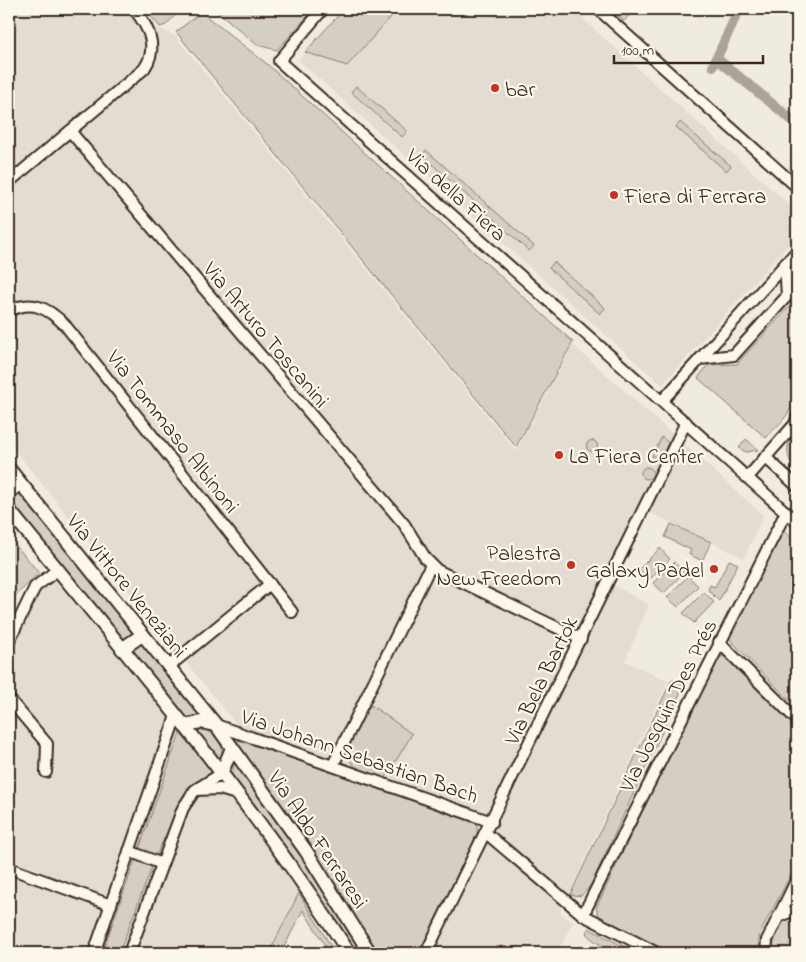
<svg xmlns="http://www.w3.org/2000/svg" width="806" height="962" font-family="'Indie Flower',sans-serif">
  <rect width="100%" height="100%" fill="#f0ebe0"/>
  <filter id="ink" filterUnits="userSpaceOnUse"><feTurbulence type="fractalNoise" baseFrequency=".02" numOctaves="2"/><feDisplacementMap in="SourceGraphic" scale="10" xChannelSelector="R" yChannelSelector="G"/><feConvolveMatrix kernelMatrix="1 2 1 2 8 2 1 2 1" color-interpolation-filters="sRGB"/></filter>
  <g filter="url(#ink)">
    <g fill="#e2dcd1">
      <path d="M9 9H142L157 28 175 36 516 451 573 345 763 515 744 558 647 511 612 584 649 605 625 661 668 681 560 913 573 922 557 953H431L494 828 249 740 9 443Z"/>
      <path d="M344 9H572L797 212V235L662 385 298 60Z"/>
      <path d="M55 580 232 795 299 893 269 953H9V655L39 591Z"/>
    </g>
    <g fill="#d5cec3" stroke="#887c70">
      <path d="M145 9H181L166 25 160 27Z"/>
      <path d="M215 9H314L277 50 257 45Z"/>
      <path d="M344 9H398L347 66 305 52Z"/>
      <path d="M610 9H630L633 11 624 21Z"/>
      <path d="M201 12 267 64 573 342 516 447 176 32Z"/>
      <path d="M356 86 407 131 402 137 351 92Z"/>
      <path d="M680 122 731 166 726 171 676 127Z"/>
      <path d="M426 150 534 246 529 251 422 155Z"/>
      <path d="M554 262 605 308 600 314 549 268Z"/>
      <path d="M797 298V368C794 379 796 388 794 399 791 415 776 427 766 438L698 378 708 365 737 364Z"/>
      <path d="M797 432V470C785 458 784 443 797 432Z"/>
      <path d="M662 437 668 443 660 460 652 456Z"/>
      <path d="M746 439 758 450 746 452 739 448Z"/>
      <circle cx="592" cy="446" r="5.5"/>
      <circle cx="647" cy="473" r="6"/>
      <path d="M23 491 135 631 123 642 9 501Z"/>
      <path d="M671 524 711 542 702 561 689 554 691 550 665 537Z"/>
      <path d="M783 530 797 543V708L733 643 729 637Z"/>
      <path d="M9 537 39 573 9 602Z"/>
      <path d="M660 548 670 559 650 579 639 569Z"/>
      <path d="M729 560 738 564 719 601 708 590 710 585 715 587Z"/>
      <path d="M674 562 684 572 664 593 653 583Z"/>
      <path d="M688 576 698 586 678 607 667 597Z"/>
      <path d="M704 592 714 602 694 623 683 613Z"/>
      <path d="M143 641 203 717H183L131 651Z"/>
      <path d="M726 655 797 729V863L760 933 757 953H670L599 916 596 908 711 667 720 657Z"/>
      <path d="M672 679 684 685 591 885 581 896 570 895Z"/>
      <path d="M371 705 412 734 385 779C376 775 364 772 356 767 336 752 363 720 371 705Z"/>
      <path d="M194 728C215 730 226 743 221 763Z"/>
      <path d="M180 733 213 773 187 788 156 856 139 849Z"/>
      <path d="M240 740 477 824V834L422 946 413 953 378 951 240 749 237 743Z"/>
      <path d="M236 760 286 829 366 953H353L304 875 234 780 231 775Z"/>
      <path d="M135 860 152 867 119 953 103 950Z"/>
      <path d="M299 893 335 953H330L303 910 281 953H269Z"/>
      <path d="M797 914V953H772C776 931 776 924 797 914Z"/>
      <path d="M588 928 637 953C632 953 626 954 621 953 612 952 591 941 586 933Z"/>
    </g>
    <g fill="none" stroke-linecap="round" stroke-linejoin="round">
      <g stroke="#aca397" stroke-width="10">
        <path d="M716 58 797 124"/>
        <path d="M713 66 739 9"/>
      </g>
      <defs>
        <g id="minor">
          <path d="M323 9 279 61 797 522"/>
          <path d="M598 9 797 187"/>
          <path d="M70 131 404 524 426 559 437 570 581 639"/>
          <path d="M9 182 144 69C159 48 149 27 134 9"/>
          <path d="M9 311C32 299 48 308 65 325L292 612"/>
          <path d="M700 359 734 355 787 296 785 264"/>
          <path d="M662 401 797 251"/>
          <path d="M765 457 797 486"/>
          <path d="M748 477 795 424 797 418"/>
          <path d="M9 641 35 587 57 570"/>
          <path d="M719 642 797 720"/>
          <path d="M168 667 270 584"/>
          <path d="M9 699 47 744 46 772"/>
          <path d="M216 725 492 822"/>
          <path d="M333 765 431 565"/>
          <path d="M196 790 220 789 236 794"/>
          <path d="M486 833 583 915 657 953"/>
          <path d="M129 851 162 864"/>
          <path d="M9 868 111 905"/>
          <path d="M583 915 786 512"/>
          <path d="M778 917 797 909"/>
          <path d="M94 953 176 716"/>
          <path d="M129 953 183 808 195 790 221 774"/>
          <path d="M426 953 686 422"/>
          <path d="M766 953 767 940 797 879"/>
        </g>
        <g id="major">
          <path d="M9 469 216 725 306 851 370 953"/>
          <path d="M9 492 20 484"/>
          <path d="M9 510C126 654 249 796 349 953"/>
          <path d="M122 649 142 635"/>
          <path d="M184 726 201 722 216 725"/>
          <path d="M221 774 232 748"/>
        </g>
      </defs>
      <use href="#minor" stroke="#3b2a1e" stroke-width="14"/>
      <use href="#major" stroke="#3b2a1e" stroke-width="16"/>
      <use href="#minor" stroke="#fbf7ec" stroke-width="10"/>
      <use href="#major" stroke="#fbf7ec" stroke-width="12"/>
    </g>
  </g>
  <g fill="#c8321e" stroke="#fbf7ec" stroke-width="2">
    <circle cx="495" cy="88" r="5"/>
    <circle cx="614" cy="195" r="5"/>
    <circle cx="559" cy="455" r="5"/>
    <circle cx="571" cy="565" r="5"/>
    <circle cx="714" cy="569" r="5"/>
  </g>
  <g text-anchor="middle" stroke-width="4.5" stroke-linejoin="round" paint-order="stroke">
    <g font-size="22" fill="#3b2a1e" stroke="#fbf7ec" text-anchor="start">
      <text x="505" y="96">bar</text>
      <text x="624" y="203">Fiera di Ferrara</text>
      <text x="569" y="463">La Fiera Center</text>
      <text x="561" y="560" text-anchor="end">Palestra<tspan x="561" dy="25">New Freedom</tspan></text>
      <text x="704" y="577" text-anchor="end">Galaxy Padel</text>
    </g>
    <g font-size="22" fill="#3b2a1e" stroke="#fbf7ec">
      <text transform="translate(457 194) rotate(42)" y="8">Via della Fiera</text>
      <text transform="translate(267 334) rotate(50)" y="8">Via Arturo Toscanini</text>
      <text transform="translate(174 431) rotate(52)" y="8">Via Tommaso Albinoni</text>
      <text transform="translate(128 585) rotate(51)" y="8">Via Vittore Veneziani</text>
      <text transform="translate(540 680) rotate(-64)" y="8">Via Bela Bartok</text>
      <text transform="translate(667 705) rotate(-63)" y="8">Via Josquin Des Prés</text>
      <text transform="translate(360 755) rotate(19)" y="8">Via Johann Sebastian Bach</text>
      <text transform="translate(319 839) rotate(56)" y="8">Via Aldo Ferraresi</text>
    </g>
  </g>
  <rect width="806" height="962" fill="none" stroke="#fbf7ec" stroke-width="30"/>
  <rect x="15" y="15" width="776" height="932" fill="none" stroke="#3b2a1e" stroke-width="2" filter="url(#ink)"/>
  <path d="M614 55v8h149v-8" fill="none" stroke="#3b2a1e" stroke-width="2.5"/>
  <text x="621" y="55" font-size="15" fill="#3b2a1e" stroke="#fbf7ec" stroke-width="4" paint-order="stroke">100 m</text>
</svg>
